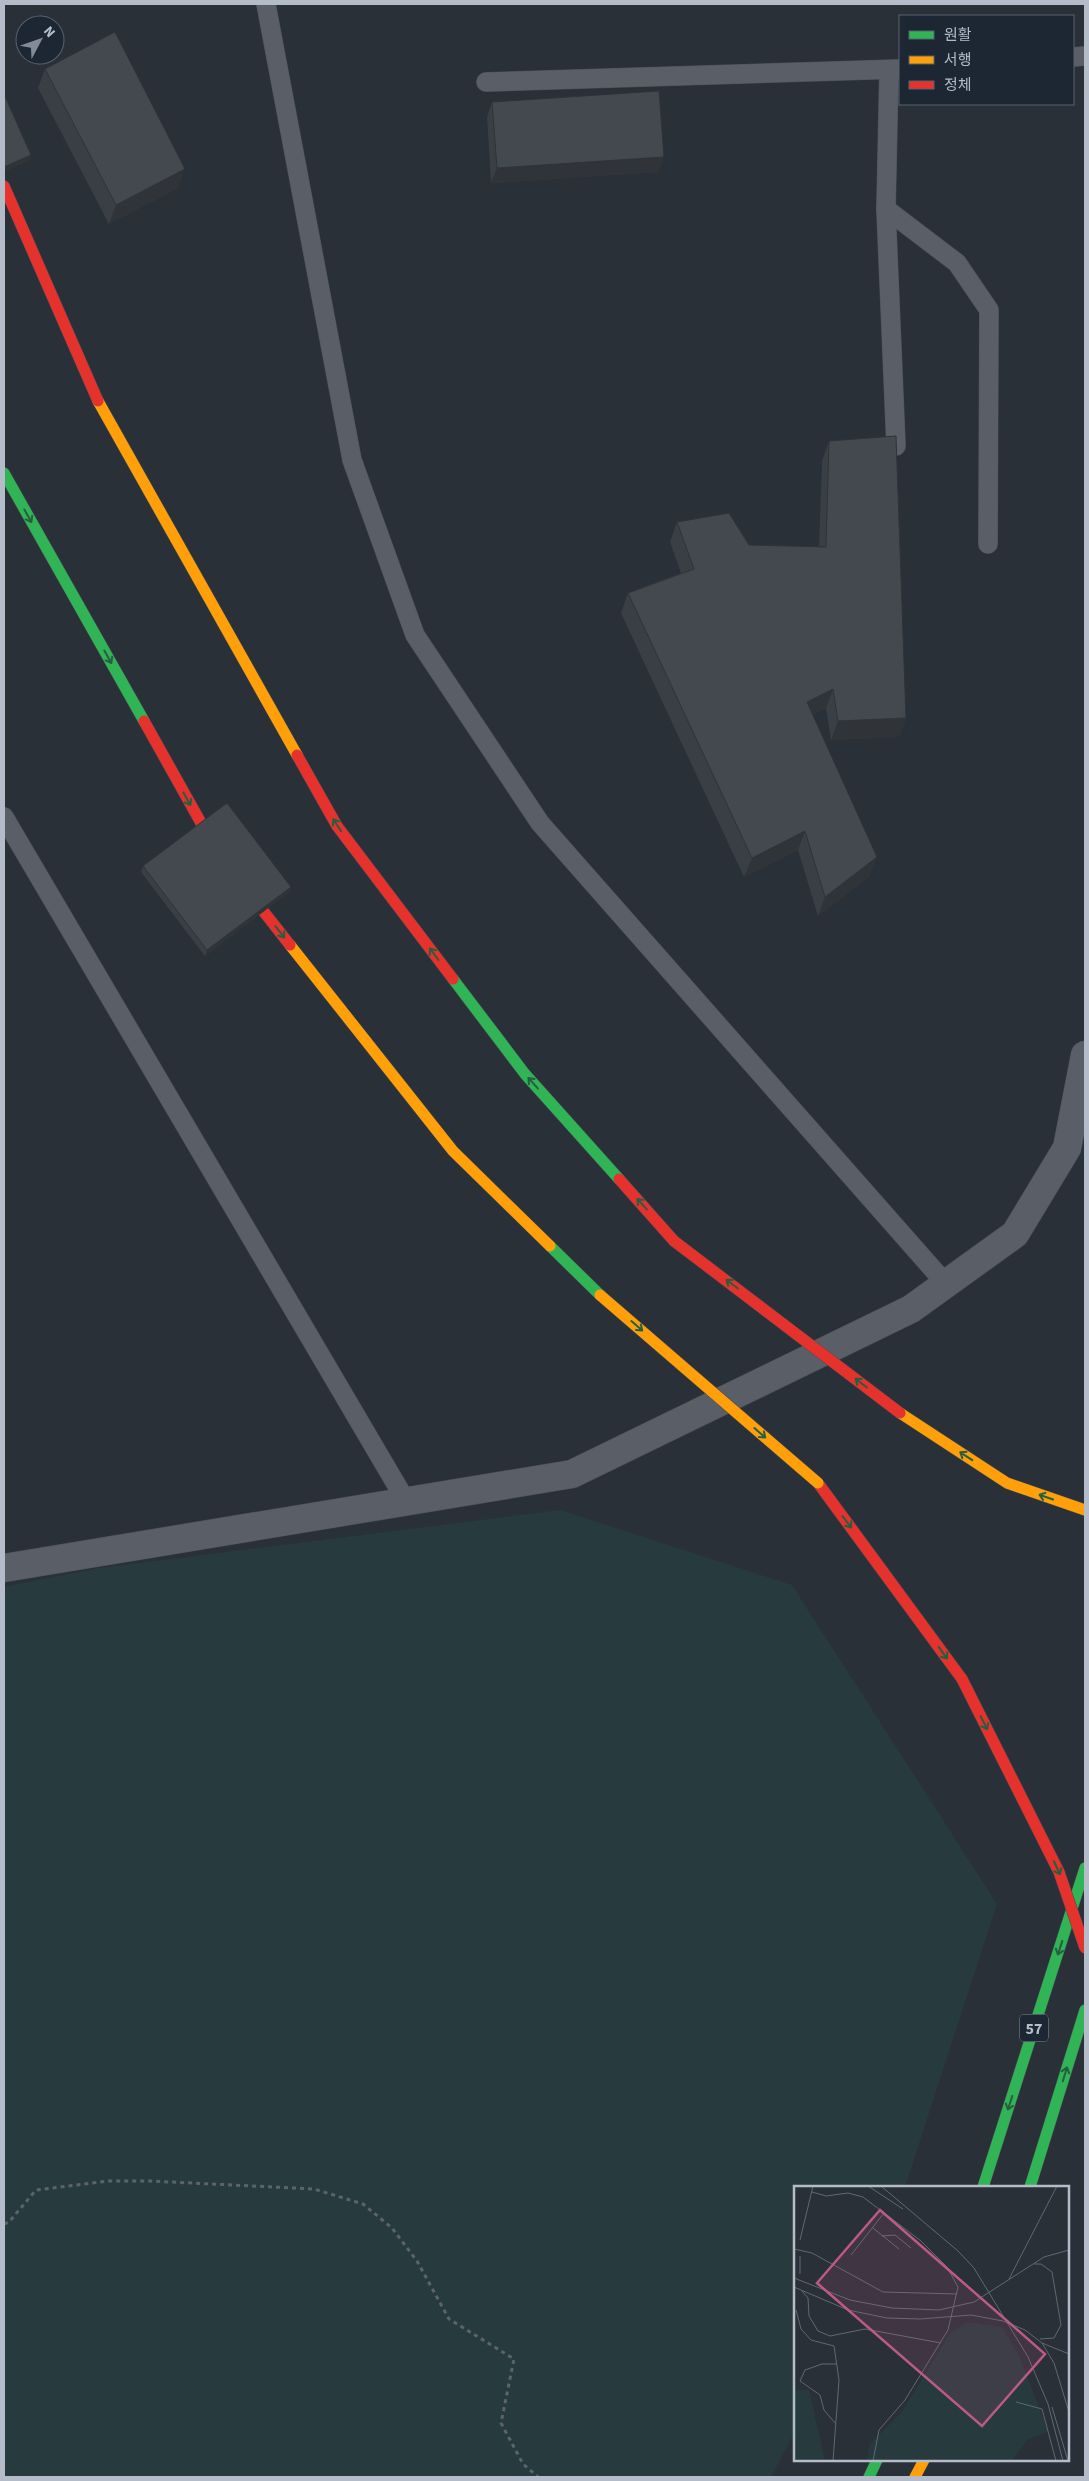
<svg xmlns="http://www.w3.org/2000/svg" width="1089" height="2481" font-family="'Source Sans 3','Noto Sans KR',sans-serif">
  <rect width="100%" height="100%" fill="#2a3038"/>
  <path fill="#273a3e" d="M560 1510 792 1585 997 1904 905 2187H795V2432L771 2477H4V1587L99 1568Z"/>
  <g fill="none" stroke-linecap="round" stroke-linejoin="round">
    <defs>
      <g id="lane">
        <path d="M266 4 352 460 415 635 540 823 946 1284"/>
        <path d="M1073 57 1085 56"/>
        <path d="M889 70 886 209 896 446"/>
        <path d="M486 82 900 69"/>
        <path d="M886 209 957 263 989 310 988 544"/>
        <path d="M4 817 406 1501"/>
      </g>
      <path id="street" d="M4 1568 572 1474 911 1309 1015 1234 1067 1148 1085 1055"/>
      <g id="fast">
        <path d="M4 473 144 721"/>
        <path d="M453 979 525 1074 619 1179"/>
        <path d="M550 1246 600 1295"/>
        <path d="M983 2187 1085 1868"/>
        <path d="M1030 2187 1085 2010"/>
        <path d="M869 2477 877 2460"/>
      </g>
      <g id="slow">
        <path d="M98 401 297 755"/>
        <path d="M290 945 453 1151 550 1246"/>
        <path d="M900 1413 1007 1483 1085 1510"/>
        <path d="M915 2477 924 2460"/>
      </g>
      <g id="jam">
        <path d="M4 186 98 401"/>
        <path d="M144 721 219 855 290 945"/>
        <path d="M297 755 337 826 453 979"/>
        <path d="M619 1179 674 1241"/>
        <path d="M818 1483 962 1679"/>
      </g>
    </defs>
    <use href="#lane" stroke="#484c53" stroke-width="20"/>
    <use href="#street" stroke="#484c53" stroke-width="29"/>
    <use href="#fast" stroke="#474c53" stroke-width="12"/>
    <use href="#slow" stroke="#474c53" stroke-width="12"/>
    <use href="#jam" stroke="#474c53" stroke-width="12"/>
    <path stroke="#5d636a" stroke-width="3" stroke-dasharray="4 4" stroke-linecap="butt" d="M4 2224 9 2222 36 2190 109 2181H150L314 2189 363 2204 392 2228 417 2261 449 2319 514 2359 501 2423 523 2464 538 2477"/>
    <use href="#lane" stroke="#5a5e66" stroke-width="19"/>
    <use href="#street" stroke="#5a5e66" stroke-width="28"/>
    <use href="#fast" stroke="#30b455" stroke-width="11"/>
    <use href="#slow" stroke="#ff9f0a" stroke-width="11"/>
    <use href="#jam" stroke="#e5322d" stroke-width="11"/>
    <defs>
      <path id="slow-bridge" d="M600 1295 818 1483"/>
      <g id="jam-bridge">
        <path d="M674 1241 900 1413"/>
        <path d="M962 1679 1059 1872 1085 1948"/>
      </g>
    </defs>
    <use href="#slow-bridge" stroke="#474c53" stroke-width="12" stroke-linecap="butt"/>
    <use href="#jam-bridge" stroke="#474c53" stroke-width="12" stroke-linecap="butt"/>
    <use href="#slow-bridge" stroke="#ff9f0a" stroke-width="11"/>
    <use href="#jam-bridge" stroke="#e5322d" stroke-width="11"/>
  </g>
  <g fill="#3a3f45">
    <path d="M45 69 178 188 109 224 38 88Z"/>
    <path d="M492 102 664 157 658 172 491 183 487 117Z"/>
    <path d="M829 441 906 718 899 737 831 740 826 708 813 715 870 876 818 916 798 850 744 877 621 613 628 593 681 573 670 542 677 522 749 545 819 547 822 461Z"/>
    <path d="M143 866 291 887 288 893 205 956 141 872Z"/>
  </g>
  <g fill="#303338">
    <path d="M31 155 29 161 4 172V167Z"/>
    <path d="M664 157 658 172 491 183 497 168Z"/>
    <path d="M185 169 178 188 109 224 116 205Z"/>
    <path d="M833 689 826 708 800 722 807 702Z"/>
    <path d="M906 718 899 737 831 740 838 721Z"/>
    <path d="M805 831 798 850 744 877 752 858Z"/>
    <path d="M877 857 870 876 818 916 825 897Z"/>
    <path d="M291 887 288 893 205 956 207 950Z"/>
  </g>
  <g fill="#444950" stroke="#303338">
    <path d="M115 32 185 169 116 205 45 69Z"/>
    <path d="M659 91 664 157 497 168 492 102Z"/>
    <path d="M4 94 31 155 4 167Z"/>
    <path d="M896 436 906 718 838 721 833 689 807 702 877 857 825 897 805 831 752 858 628 593 694 569 677 522 729 513 749 545 826 547 829 441Z"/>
    <path d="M227 803 291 887 207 950 143 866Z"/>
  </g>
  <defs><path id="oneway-shaft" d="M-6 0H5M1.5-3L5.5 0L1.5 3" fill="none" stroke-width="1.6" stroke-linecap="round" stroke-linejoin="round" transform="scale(1.25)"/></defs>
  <g stroke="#255f41">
    <use href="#oneway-shaft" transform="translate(28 516) rotate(61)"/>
    <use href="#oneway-shaft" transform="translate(108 657) rotate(61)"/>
    <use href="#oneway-shaft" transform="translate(187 799) rotate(61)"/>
    <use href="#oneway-shaft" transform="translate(337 825) rotate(-123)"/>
    <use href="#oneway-shaft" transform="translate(280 932) rotate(52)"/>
    <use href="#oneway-shaft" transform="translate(434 954) rotate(-127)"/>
    <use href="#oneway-shaft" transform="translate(533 1083) rotate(-132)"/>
    <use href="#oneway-shaft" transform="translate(642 1204) rotate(-132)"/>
    <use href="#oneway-shaft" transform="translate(732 1284) rotate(-143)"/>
    <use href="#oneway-shaft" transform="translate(637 1326) rotate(41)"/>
    <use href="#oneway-shaft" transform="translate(861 1383) rotate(-143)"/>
    <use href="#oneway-shaft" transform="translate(760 1433) rotate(41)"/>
    <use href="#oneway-shaft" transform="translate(966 1456) rotate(-147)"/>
    <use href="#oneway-shaft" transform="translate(1046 1497) rotate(-161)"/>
    <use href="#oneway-shaft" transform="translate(847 1522) rotate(53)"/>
    <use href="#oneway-shaft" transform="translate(943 1653) rotate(54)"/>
    <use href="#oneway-shaft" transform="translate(984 1723) rotate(63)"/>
    <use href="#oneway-shaft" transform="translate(1057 1868) rotate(65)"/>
    <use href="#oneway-shaft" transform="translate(1060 1948) rotate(108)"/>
    <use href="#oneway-shaft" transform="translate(1065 2074) rotate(-73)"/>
    <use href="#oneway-shaft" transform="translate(1010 2103) rotate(108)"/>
  </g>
  <g text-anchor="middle" stroke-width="4" stroke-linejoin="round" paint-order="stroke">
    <rect fill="#1d2633" stroke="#878f9c" stroke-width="1" x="1020" y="2014.5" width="28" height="27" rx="4"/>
    <g font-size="16" font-weight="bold" fill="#b4bcc9">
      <text x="1034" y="2034">57</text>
    </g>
  </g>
  <g transform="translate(794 2186)">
    <rect width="275" height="275" fill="#2a3038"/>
    <path d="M174 136 208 141 226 171 254 246 233 254 218 275H73L76 258 108 226 156 147ZM0 204H15L31 275H0Z" fill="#273a3e"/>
    <path fill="none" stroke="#616872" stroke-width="1" d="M74 0 109 23M87 0 164 65 180 82 234 171 254 218 269 275M18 6 32 10 54 7 69 11 127 55 153 81 164 101 154 144 111 214 85 244 79 275M79 42 105 63M88 50 101 49 117 62M6 54 19 0M0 63 18 67 89 106 163 108M57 69 90 27M240 78H247L258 86 267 139 260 152 246 153M6 88V70M0 92 56 114 98 122 145 124 180 116 250 71 275 64M215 93 263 0M0 101 54 124 93 132 126 133 177 129 209 135 231 144 248 157 260 177 275 226M8 105 14 112 15 130 24 145 36 150 71 143 147 157M2 124 7 143 17 154 40 160 45 194 39 275M248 157 275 168M222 216 248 223 262 275M258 221 274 275M41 237 30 224 26 209 6 195 11 184 28 178H42"/>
    <path fill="#bc5a87" fill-opacity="0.15" stroke="#bc5a87" stroke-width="2.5" d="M86 24 251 168 188 240 23 97Z"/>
    <rect width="275" height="275" fill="none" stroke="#b4bcc9" stroke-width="2.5"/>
  </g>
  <rect width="1089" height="2481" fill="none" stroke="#b4bcc9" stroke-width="10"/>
  <rect x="899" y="15" width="175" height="90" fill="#1d2633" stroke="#59626f"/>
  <rect x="909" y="31" width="25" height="8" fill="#30b455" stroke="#59626f"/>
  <text x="944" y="40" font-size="15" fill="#b4bcc9">원활</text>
  <rect x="909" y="56" width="25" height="8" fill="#ff9f0a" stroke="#59626f"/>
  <text x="944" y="65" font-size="15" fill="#b4bcc9">서행</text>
  <rect x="909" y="81" width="25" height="8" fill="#e5322d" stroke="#59626f"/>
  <text x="944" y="90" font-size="15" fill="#b4bcc9">정체</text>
  <g transform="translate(40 40) rotate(49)"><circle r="24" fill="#1d2633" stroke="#59626f"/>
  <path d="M0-4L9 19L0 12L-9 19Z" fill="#848b96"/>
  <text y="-8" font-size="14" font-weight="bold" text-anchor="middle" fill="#b4bcc9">N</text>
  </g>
</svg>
